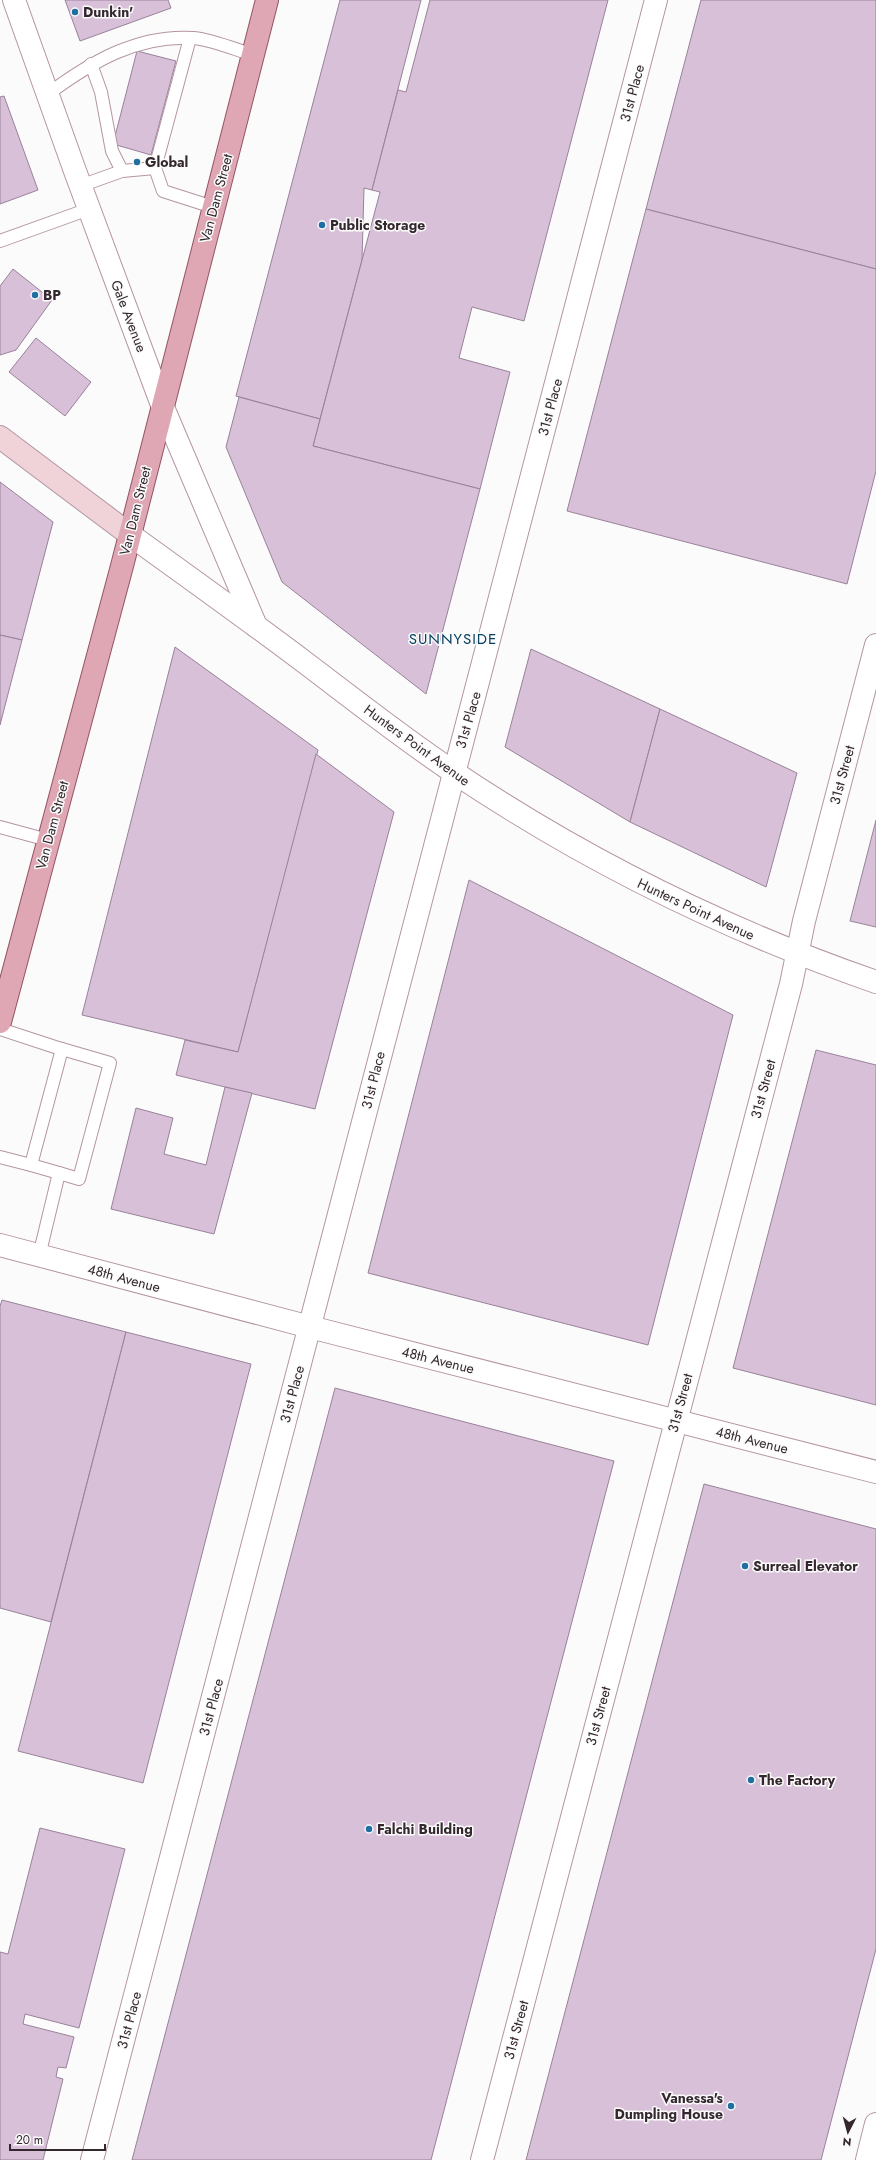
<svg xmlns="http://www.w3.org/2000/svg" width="876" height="2160" font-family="Jost,sans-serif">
  <rect width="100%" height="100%" fill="#fbfbfb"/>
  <g fill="#d8c0d8" stroke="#998299">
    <path d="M65 0H168L171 8 80 41Z"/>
    <path d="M340 0H421L372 190 364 188 362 260 320 419 236 396Z"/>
    <path d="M430 0H608L524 321 472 307 459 358 510 372 480 489 313 446 380 192 372 190 398 90 406 92Z"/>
    <path d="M701 0H876V269L646 209Z"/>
    <path d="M137 51 176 61 151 155 113 144Z"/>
    <path d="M4 96 38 190 0 204V97Z"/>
    <path d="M646 209 876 269V471L847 584 567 511Z"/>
    <path d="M13 269 52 300 16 350 0 355V286Z"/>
    <path d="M36 338 91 382 65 416 9 372Z"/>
    <path d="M239 397 320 419 313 446 480 489 426 694 282 582 226 447Z"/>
    <path d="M0 482 53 522 22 640 0 635Z"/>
    <path d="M0 635 22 640 0 725Z"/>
    <path d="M175 647 318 750 238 1052 82 1015Z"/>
    <path d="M531 649 660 709 630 822 505 747Z"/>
    <path d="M660 709 797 773 766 887 630 822Z"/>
    <path d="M316 754 394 812 315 1109 176 1075 185 1040 238 1052Z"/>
    <path d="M876 820V927L850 921Z"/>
    <path d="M469 880 733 1015 648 1345 368 1273Z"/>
    <path d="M816 1050 876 1065V1405L733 1368Z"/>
    <path d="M225 1087 252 1093 214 1234 111 1209 136 1108 173 1118 164 1154 206 1165Z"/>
    <path d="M2 1300 126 1332 51 1622 0 1608V1306Z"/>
    <path d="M126 1332 251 1364 143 1783 18 1751Z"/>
    <path d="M335 1388 614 1461 431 2160H132Z"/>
    <path d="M704 1484 876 1529V1949L821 2160H526Z"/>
    <path d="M40 1828 125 1849 79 2028 25 2014 23 2024 74 2037 66 2068 58 2067 56 2077 63 2079 43 2160H0V1952L8 1954Z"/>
  </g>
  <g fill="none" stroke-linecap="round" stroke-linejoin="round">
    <defs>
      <g id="lane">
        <path d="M91 64 101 92 112 151 122 171 155 168 190 38"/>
        <path d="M48 94C91 62 138 34 194 38 213 40 234 49 253 55"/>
        <path d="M155 168 163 191 213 207"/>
        <path d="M80 186 122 171"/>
        <path d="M0 241 89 209"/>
        <path d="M0 827 48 840"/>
        <path d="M0 1029 55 1047 110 1063 79 1179 59 1173 39 1256"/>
        <path d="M0 1157 31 1165"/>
        <path d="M59 1173 31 1165 62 1049"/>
      </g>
      <g id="street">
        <path d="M14 0 75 171 162 405 256 626"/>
        <path d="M129 534C187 576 246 618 303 661 352 698 401 737 452 771 584 860 726 930 876 982"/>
        <path d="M0 1245 310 1327 876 1472"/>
        <path d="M92 2160 656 0"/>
        <path d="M482 2160 791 984 804 921 876 645"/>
        <path d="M867 2160 876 2124"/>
      </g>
      <path id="secondary" d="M0 437 129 534"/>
      <path id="primary" d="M0 1022 122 566 267 0"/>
    </defs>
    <use href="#lane" stroke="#b495a4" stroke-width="14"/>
    <use href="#street" stroke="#b495a4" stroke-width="24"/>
    <use href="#secondary" stroke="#b495a4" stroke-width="24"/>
    <use href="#primary" stroke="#955463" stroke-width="24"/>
    <use href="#lane" stroke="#fff" stroke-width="12"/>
    <use href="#street" stroke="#fff" stroke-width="22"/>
    <use href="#secondary" stroke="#efd3d9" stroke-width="22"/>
    <use href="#primary" stroke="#dfa6b3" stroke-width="22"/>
  </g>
  <g fill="#206fa1" stroke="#fbfbfb" stroke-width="1.5">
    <circle cx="75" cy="12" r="4"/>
    <circle cx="137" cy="162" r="4"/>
    <circle cx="322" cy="225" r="4"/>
    <circle cx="35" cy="295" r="4"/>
    <circle cx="745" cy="1566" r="4"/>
    <circle cx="751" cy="1780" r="4"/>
    <circle cx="369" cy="1829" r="4"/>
    <circle cx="731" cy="2106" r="4"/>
  </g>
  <g text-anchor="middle" stroke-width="3" stroke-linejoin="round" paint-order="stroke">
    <g font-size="14" font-weight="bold" fill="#34282e" stroke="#fbfbfb" text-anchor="start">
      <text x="83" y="17">Dunkin'</text>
      <text x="145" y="167">Global</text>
      <text x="330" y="230">Public Storage</text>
      <text x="43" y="300">BP</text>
      <text x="753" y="1571">Surreal Elevator</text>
      <text x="759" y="1785">The Factory</text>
      <text x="377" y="1834">Falchi Building</text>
      <text x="723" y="2103" text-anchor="end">Vanessa's<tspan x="723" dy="16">Dumpling House</tspan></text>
    </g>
    <g font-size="14" fill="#34282e" stroke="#fbfbfb">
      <text transform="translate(632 93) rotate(-75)" y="5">31st Place</text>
      <text transform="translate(216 198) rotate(-75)" y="5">Van Dam Street</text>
      <text transform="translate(129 316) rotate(69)" y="5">Gale Avenue</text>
      <text transform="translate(550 407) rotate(-75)" y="5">31st Place</text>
      <text transform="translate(135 511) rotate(-76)" y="5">Van Dam Street</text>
      <text transform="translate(468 720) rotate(-74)" y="5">31st Place</text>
      <text transform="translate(417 745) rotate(36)" y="5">Hunters Point Avenue</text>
      <text transform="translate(842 775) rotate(-75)" y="5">31st Street</text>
      <text transform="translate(52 825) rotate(-75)" y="5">Van Dam Street</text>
      <text transform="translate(696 909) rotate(25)" y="5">Hunters Point Avenue</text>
      <text transform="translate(373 1080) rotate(-76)" y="5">31st Place</text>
      <text transform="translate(763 1089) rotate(-75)" y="5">31st Street</text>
      <text transform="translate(124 1278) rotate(15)" y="5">48th Avenue</text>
      <text transform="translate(438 1360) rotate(14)" y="5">48th Avenue</text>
      <text transform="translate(292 1394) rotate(-75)" y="5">31st Place</text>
      <text transform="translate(680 1403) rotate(-75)" y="5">31st Street</text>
      <text transform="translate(752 1440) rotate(14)" y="5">48th Avenue</text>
      <text transform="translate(211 1707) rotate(-75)" y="5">31st Place</text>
      <text transform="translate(598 1716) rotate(-75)" y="5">31st Street</text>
      <text transform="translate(129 2020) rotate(-75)" y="5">31st Place</text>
      <text transform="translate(516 2030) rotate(-75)" y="5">31st Street</text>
    </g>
    <g font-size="15" letter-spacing="1" fill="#074162" stroke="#fbfbfb">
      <text x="453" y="644">SUNNYSIDE</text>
    </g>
  </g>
  <g transform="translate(848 2132) rotate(186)" stroke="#fbfbfb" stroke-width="3" paint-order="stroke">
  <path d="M0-3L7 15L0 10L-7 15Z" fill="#34282e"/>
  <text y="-6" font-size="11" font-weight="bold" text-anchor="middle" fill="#34282e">N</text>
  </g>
  <path d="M10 2144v6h95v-6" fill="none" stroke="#34282e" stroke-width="2"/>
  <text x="16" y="2144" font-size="12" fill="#34282e" stroke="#fbfbfb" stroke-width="3" paint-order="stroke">20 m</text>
</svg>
